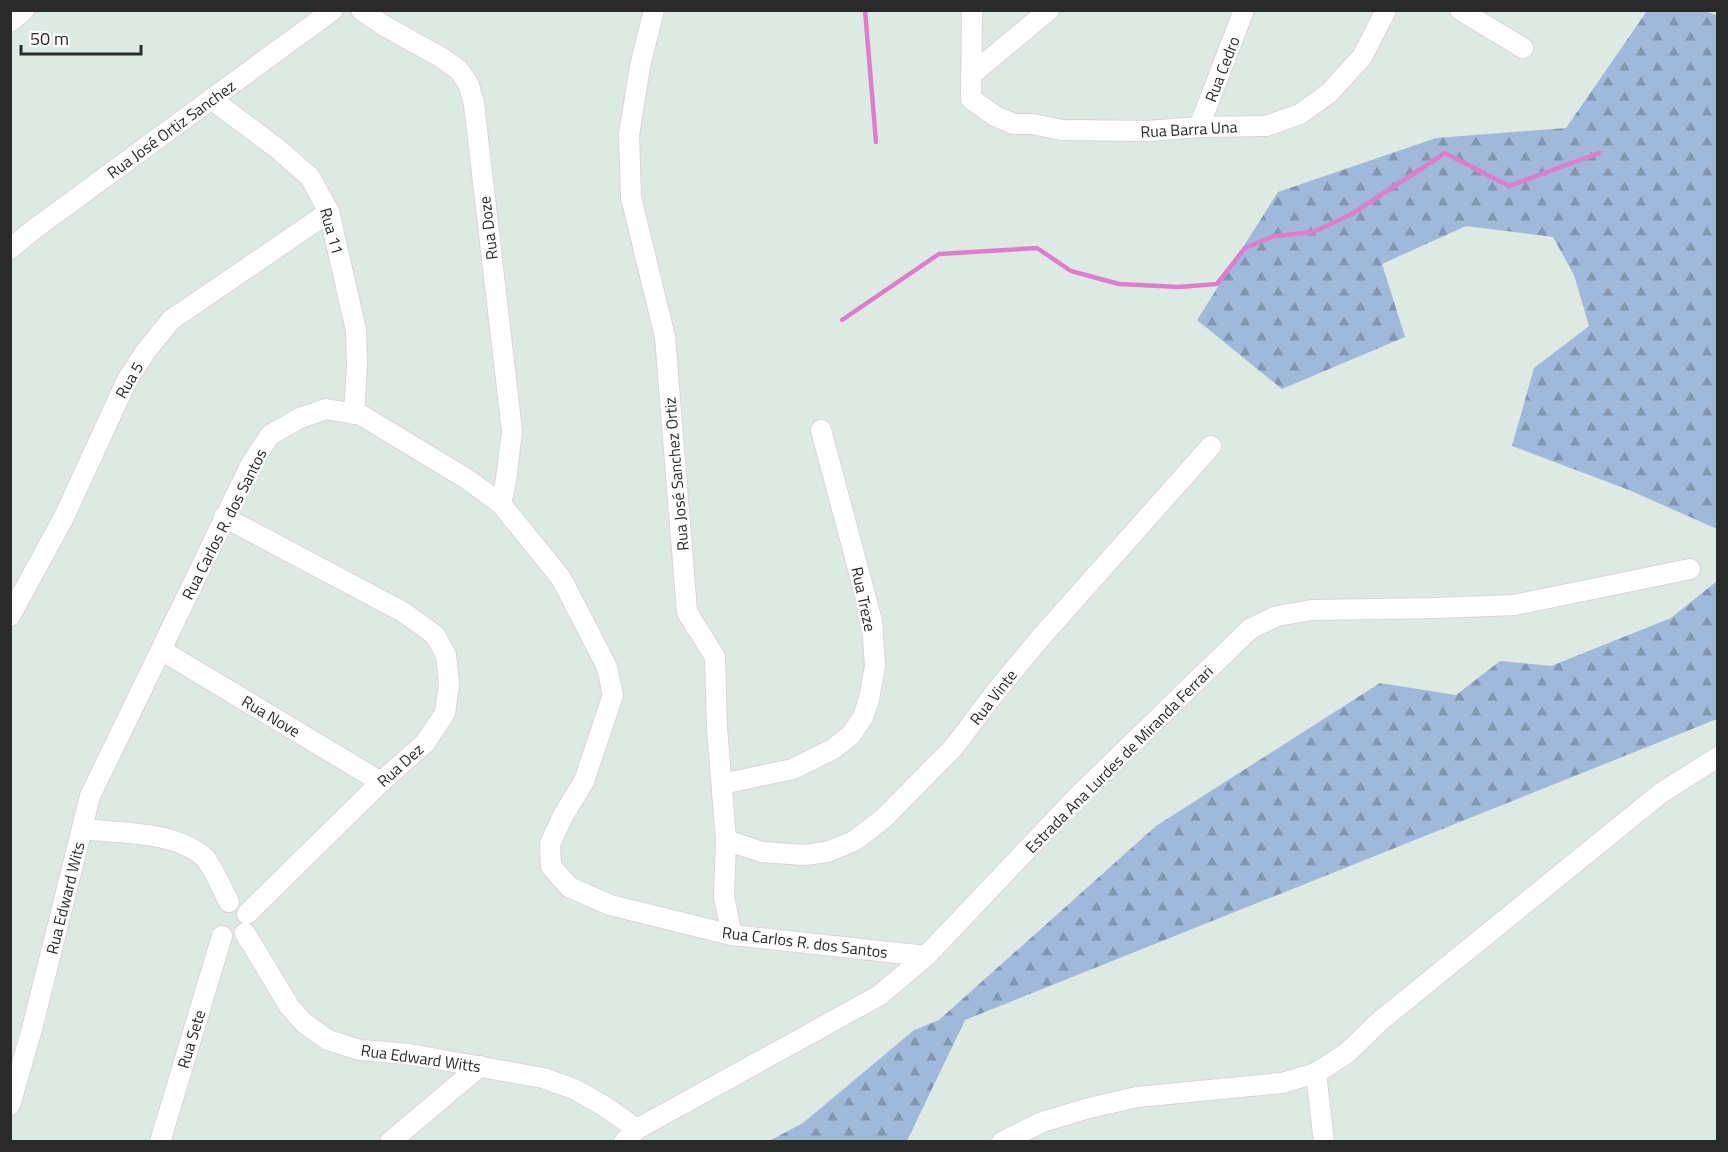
<svg xmlns="http://www.w3.org/2000/svg" width="1728" height="1152" font-family="'Titillium Web',sans-serif">
  <defs>
    <pattern id="forest-firs" width="22" height="20" patternUnits="userSpaceOnUse" patternTransform="scale(1.5)"><rect width="22" height="20" fill="#a0b8da"/><path d="M5 1l3.5 6h-7zM16 11l3.5 6h-7z" fill="#8396b1"/></pattern>
  </defs>
  <rect width="100%" height="100%" fill="#ddeae4"/>
  <g fill="url(#forest-firs)">
    <path d="M1647 11H1703L1717 15V529L1629 490 1512 446 1534 368 1589 326 1574 275 1553 237 1466 226 1382 264 1405 337 1282 389 1197 320 1278 192 1436 138 1566 128Z"/>
    <path d="M1717 581V719L965 1020 907 1141H769L803 1123 914 1030 939 1020 1156 826 1380 683 1456 695 1500 661 1551 666 1671 618Z"/>
  </g>
  <g fill="none" stroke-linecap="round" stroke-linejoin="round">
    <g stroke="#df7dcc" stroke-width="4.5">
      <path d="M865 10 876 142"/>
      <path d="M842 320 939 254 1037 248 1071 271 1119 284 1179 287 1217 284 1245 248 1274 236 1313 232 1352 214 1445 153 1509 186 1599 153"/>
    </g>
    <defs>
      <g id="minor">
        <path d="M361 10 383 25 442 58 459 70 469 85 474 104 512 431 506 480 501 504"/>
        <path d="M654 10 640 66 629 135 631 197 665 337 687 612 715 657 717 728 726 840 724 897 732 935"/>
        <path d="M972 10 971 99 995 116 1014 124H1032L1062 130 1148 131 1199 127 1266 126 1300 114 1329 93 1362 57 1386 10"/>
        <path d="M1460 10 1523 48"/>
        <path d="M10 22 24 10"/>
        <path d="M971 75 1049 10"/>
        <path d="M211 99 278 149 310 177 329 212 356 330 357 365 354 414"/>
        <path d="M1199 127 1244 10"/>
        <path d="M10 249 33 230 333 10"/>
        <path d="M224 517 403 612 435 635 446 655 449 684 445 713 425 743 381 782 247 914"/>
        <path d="M10 616 64 517 127 380 146 351 171 320 329 212"/>
        <path d="M161 650 381 782"/>
        <path d="M722 784 793 769 833 749 851 735 863 717 869 699 875 666 872 621 821 430"/>
        <path d="M82 829C119 833 175 831 204 857 212 864 223 892 229 902"/>
        <path d="M726 840 762 852 804 855 827 852 854 841 884 818 954 747 994 694 1042 636 1211 446"/>
        <path d="M245 933 289 1006 304 1023 328 1040 360 1050 409 1054 543 1078 574 1089 604 1106 637 1129"/>
        <path d="M1316 1073 1324 1142"/>
        <path d="M10 1105 32 1029 90 796 251 464 270 435 300 418 326 409 361 415 467 479 501 504 561 578 607 667 613 695 584 781 563 816 550 844 551 866 569 887 610 905 732 935 926 956"/>
        <path d="M160 1142 222 936"/>
        <path d="M390 1142 480 1066"/>
        <path d="M624 1142 637 1129 880 995 926 956 1079 795 1250 629 1277 616 1312 610 1437 608 1514 605 1690 569"/>
        <path d="M1002 1142 1042 1122 1089 1108 1137 1097 1282 1083 1316 1073 1347 1053 1380 1021 1661 793 1718 757"/>
      </g>
    </defs>
    <use href="#minor" stroke="#e0d3d6" stroke-width="22"/>
    <use href="#minor" stroke="#fff" stroke-width="20"/>
  </g>
  <g text-anchor="middle" stroke-width="5" stroke-linejoin="round" paint-order="stroke">
    <g font-size="16" fill="#2a2a2a" stroke="#fff">
      <text transform="translate(1222 69) rotate(-69)" y="6">Rua Cedro</text>
      <text transform="translate(171 129) rotate(-36)" y="6">Rua José Ortiz Sanchez</text>
      <text transform="translate(1189 129) rotate(-3)" y="6">Rua Barra Una</text>
      <text transform="translate(488 228) rotate(-97)" y="6">Rua Doze</text>
      <text transform="translate(332 231) rotate(74)" y="6">Rua 11</text>
      <text transform="translate(129 380) rotate(-60)" y="6">Rua 5</text>
      <text transform="translate(676 474) rotate(-95)" y="6">Rua José Sanchez Ortiz</text>
      <text transform="translate(224 524) rotate(-63)" y="6">Rua Carlos R. dos Santos</text>
      <text transform="translate(864 599) rotate(78)" y="6">Rua Treze</text>
      <text transform="translate(993 697) rotate(-52)" y="6">Rua Vinte</text>
      <text transform="translate(271 716) rotate(31)" y="6">Rua Nove</text>
      <text transform="translate(1119 759) rotate(-45)" y="6">Estrada Ana Lurdes de Miranda Ferrari</text>
      <text transform="translate(400 765) rotate(-42)" y="6">Rua Dez</text>
      <text transform="translate(65 898) rotate(-76)" y="6">Rua Edward Wits</text>
      <text transform="translate(805 942) rotate(7)" y="6">Rua Carlos R. dos Santos</text>
      <text transform="translate(191 1039) rotate(-73)" y="6">Rua Sete</text>
      <text transform="translate(421 1058) rotate(8)" y="6">Rua Edward Witts</text>
    </g>
  </g>
  <rect width="1728" height="1152" fill="none" stroke="#2a2a2a" stroke-width="24"/>
  <path d="M21 45v9h120v-9" fill="none" stroke="#2a2a2a" stroke-width="3"/>
  <text x="30" y="45" font-size="18" fill="#2a2a2a" stroke="#ffffff" stroke-width="4.5" paint-order="stroke">50 m</text>
</svg>
